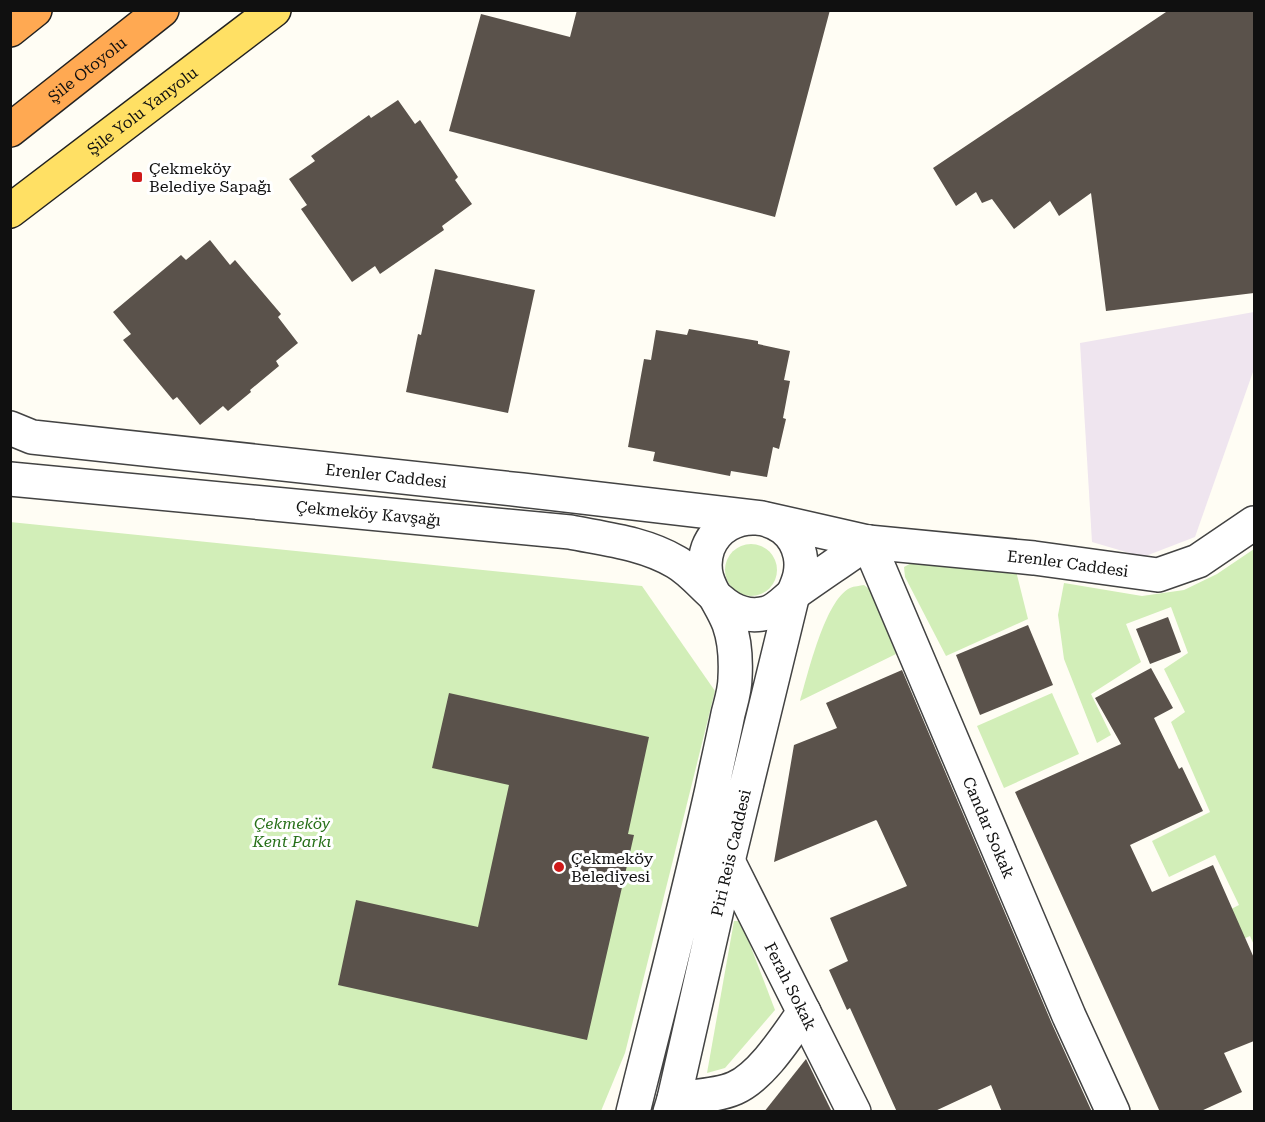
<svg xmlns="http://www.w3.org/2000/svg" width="1265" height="1122" viewBox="0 0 1265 1122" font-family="'Roboto Serif',serif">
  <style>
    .industrial { fill: #efe5ef }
    .green { fill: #d2eeb8 }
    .building { fill: #5a524b }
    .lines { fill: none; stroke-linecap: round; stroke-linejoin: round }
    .minor-casing { stroke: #434343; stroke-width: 36 }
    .major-casing { stroke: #212121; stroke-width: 36 }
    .highway-casing { stroke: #212121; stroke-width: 36 }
    .minor { stroke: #fff; stroke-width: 33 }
    .major { stroke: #ffe064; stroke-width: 33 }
    .highway { stroke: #ffa952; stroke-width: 33 }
    .poi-dot { fill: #cf1a1a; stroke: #fff; stroke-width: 2 }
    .labels { text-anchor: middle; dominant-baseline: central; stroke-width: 6; stroke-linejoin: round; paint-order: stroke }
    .street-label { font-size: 16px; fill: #101010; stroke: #fff }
    .poi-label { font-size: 16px; fill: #101010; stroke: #fff; text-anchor: start }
    .park-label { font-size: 16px; font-style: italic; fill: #277019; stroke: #fff }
  </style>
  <rect width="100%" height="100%" fill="#fffdf4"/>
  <polygon class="industrial" points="1254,312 1254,369 1195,537 1143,557 1092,542 1080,343"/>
  <g class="green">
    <polygon points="10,522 642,586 715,691 625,1053 601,1111 11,1111"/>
    <circle cx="751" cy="570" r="26"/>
    <polygon points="1254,549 1254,945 1250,936 1205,956 1192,929 1239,905 1215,855 1169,877 1152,841 1210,812 1171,722 1185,712 1164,669 1188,653 1171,607 1126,624 1141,662 1091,694 1111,735 1097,743 1064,659 1058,615 1064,583 1142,596 1184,590 1217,574"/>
    <polygon points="917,560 1016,571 1028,619 946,656 905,577 904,567"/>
    <path d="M864 585 874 593 896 654 800 701C808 674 825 600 850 588 854 586 860 586 864 585Z"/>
    <polygon points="1052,693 1079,754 1004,788 977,726"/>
    <polygon points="734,921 741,921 775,1010 725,1068 707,1073"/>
  </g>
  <g class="building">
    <polygon points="577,10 830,10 775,217 449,131 481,14 570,37"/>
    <polygon points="1169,10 1254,10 1254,293 1106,311 1091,193 1059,216 1050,201 1014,229 992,199 982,203 976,192 956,206 933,168"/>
    <polygon points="398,100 415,124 420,120 458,177 455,180 472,204 442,226 444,230 380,274 375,266 352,282 301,209 307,205 289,179 315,161 311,156 369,115 371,118"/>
    <polygon points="210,240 230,265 235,260 281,314 278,317 298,343 276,361 279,366 250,390 251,392 228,411 223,406 200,425 177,397 173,400 123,340 131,334 113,312 181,255 186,260"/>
    <polygon points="435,269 535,290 508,413 406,392 418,334 421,335"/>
    <polygon points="689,329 758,341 758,344 790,351 784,380 790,381 783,418 786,419 779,449 773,447 767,477 731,471 730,476 653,461 655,452 628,447 644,359 651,360 656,330 687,335"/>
    <polygon points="1168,617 1181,652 1150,664 1136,629"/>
    <polygon points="1028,625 1053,685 980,715 956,655"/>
    <polygon points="1151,668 1173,708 1154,718 1179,769 1182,767 1203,811 1130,845 1152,892 1213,865 1254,958 1254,1041 1224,1053 1242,1092 1199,1112 1160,1112 1015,792 1121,744 1095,698"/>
    <polygon points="902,670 1052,1024 1092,1112 1002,1112 991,1085 933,1112 897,1112 850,1008 847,1010 829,970 848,961 830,918 907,886 877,821 876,820 774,862 794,745 837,728 826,703"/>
    <polygon points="449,693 649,737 628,834 634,835 587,1040 338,985 356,900 478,927 509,785 432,768"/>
    <polygon points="806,1059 832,1112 764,1112"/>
  </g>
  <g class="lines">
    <defs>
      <g id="minor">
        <path id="s1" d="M10 428 32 437 522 490 762 518 868 542 1034 558 1158 575 1198 561 1254 523"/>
        <path id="s2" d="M10 479 570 532C605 539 644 543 676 562 706 579 725 624 767 613 779 609 786 599 796 592 820 575 844 559 868 542"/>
        <path id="s3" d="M868 542 1069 1016 1113 1112"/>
        <path id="s4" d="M728 861 854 1112"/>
        <path d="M674 1099C693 1096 717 1096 735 1088 762 1076 787 1036 804 1012"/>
        <path d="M633 1112C660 1004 688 897 712 789 717 764 723 739 728 714 731 702 735 690 735 678 736 660 735 641 729 624 719 597 697 580 708 548 725 505 790 509 800 555 803 570 799 581 793 594L728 861 674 1099 670 1112"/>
      </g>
      <g id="major">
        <path id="s5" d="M10 211 274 10"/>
      </g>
      <g id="highway">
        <polyline points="10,30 35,10"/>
        <path id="s6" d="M10 130 162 10"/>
      </g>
    </defs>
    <use href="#minor" class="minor-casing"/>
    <use href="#major" class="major-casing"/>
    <use href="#highway" class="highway-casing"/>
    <use href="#minor" class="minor"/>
    <use href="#major" class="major"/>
    <use href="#highway" class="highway"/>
  </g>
  <g class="poi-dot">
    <rect x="131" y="171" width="12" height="12" rx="3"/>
    <circle cx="559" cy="867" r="6"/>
  </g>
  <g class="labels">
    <g class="street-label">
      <text stroke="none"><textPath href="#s6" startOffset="98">Şile Otoyolu</textPath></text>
      <text stroke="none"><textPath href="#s5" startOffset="166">Şile Yolu Yanyolu</textPath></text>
      <text stroke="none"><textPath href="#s1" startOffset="380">Erenler Caddesi</textPath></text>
      <text stroke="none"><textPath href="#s2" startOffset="360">Çekmeköy Kavşağı</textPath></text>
      <text stroke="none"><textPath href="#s1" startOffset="1068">Erenler Caddesi</textPath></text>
      <text stroke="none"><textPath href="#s3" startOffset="310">Candar Sokak</textPath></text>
      <text transform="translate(731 853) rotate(-77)">Piri Reis Caddesi</text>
      <text stroke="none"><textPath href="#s4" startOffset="140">Ferah Sokak</textPath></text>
    </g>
    <g class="poi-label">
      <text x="149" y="168">Çekmeköy<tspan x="149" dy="18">Belediye Sapağı</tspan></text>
      <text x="571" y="858">Çekmeköy<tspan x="571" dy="18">Belediyesi</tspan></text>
    </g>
    <g class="park-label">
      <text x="292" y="823">Çekmeköy<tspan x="292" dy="18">Kent Parkı</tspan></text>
    </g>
  </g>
  <rect width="1265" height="1122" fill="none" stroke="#101010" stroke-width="24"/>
</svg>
